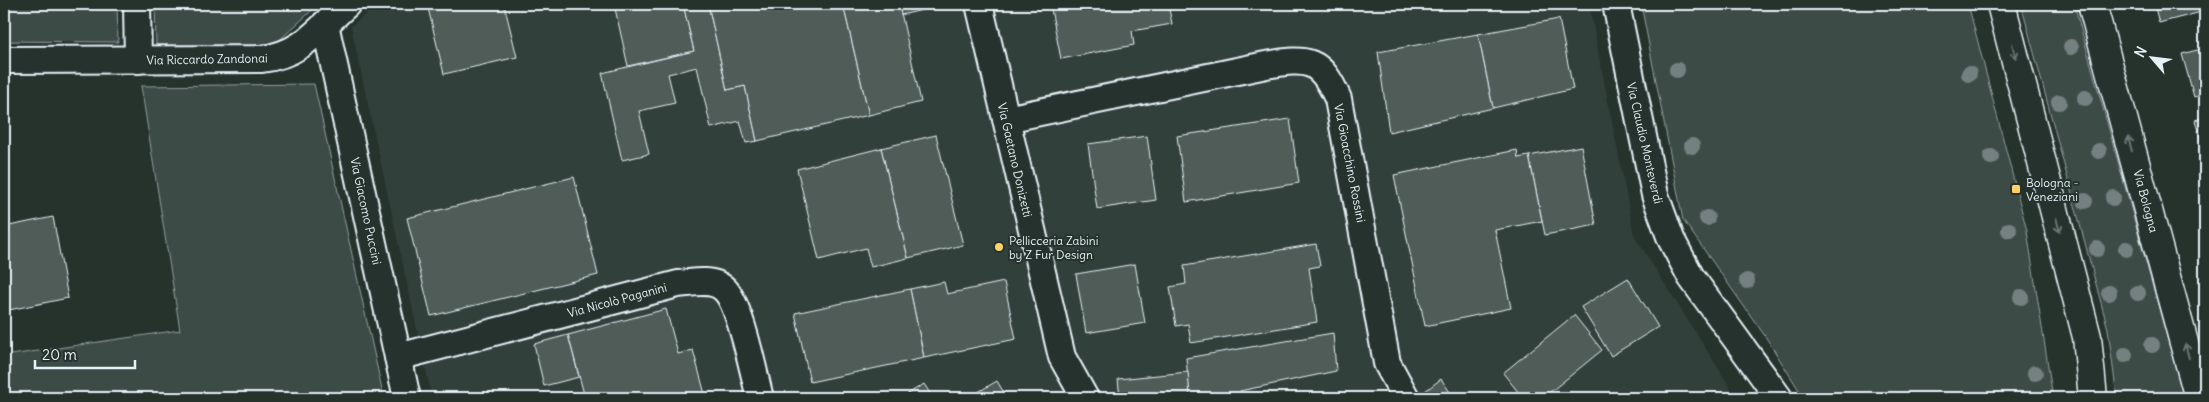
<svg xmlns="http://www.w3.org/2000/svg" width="2209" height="402" viewBox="0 0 2209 402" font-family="Delius,sans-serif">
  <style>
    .built { fill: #333f3a }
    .green { fill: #3e4b47; stroke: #939ea0 }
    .building { fill: #505c59; stroke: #e8f1f8 }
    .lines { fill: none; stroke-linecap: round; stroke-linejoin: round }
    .minor-casing { stroke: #e8f1f8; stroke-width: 30 }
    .tertiary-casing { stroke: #e8f1f8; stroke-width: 31 }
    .minor { stroke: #26332d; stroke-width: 26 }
    .tertiary { stroke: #26332d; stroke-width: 28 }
    .tree { fill: #758080 }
    .oneway { stroke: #6a7674 }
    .poi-dot { fill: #ffd166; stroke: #26332d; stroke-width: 2 }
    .labels { text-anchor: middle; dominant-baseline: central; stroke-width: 4; stroke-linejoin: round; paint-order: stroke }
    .street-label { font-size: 12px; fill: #e8f1f8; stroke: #26332d }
    .poi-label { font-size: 12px; fill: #e8f1f8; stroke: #26332d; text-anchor: start }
  </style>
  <rect width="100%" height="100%" fill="#26332d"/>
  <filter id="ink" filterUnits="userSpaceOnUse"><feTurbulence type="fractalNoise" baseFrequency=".02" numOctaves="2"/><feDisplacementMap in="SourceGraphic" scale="10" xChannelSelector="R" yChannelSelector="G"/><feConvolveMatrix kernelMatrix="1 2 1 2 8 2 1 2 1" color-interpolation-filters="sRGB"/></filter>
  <g filter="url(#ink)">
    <polygon class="built" points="379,4 1589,4 1634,235 1737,398 432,398 351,26"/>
    <g class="green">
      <polygon points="4,4 117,4 118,42 4,41"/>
      <polygon points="155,4 319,4 273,46 156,45"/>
      <polygon points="1641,4 1968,4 2027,231 2053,398 1804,398 1765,336 1683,220"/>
      <polygon points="2021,4 2074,4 2184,398 2117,398 2108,329"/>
      <polygon points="314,84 384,398 4,398 4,356 180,330 141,86"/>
    </g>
    <g class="building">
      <polygon points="427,4 504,4 517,57 444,74"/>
      <polygon points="614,4 683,4 694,51 628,66"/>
      <polygon points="683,4 708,4 727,90 745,86 757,141 746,143 740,121 711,128 697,67 668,74 675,103 639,111 649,154 622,160 602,73 694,51"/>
      <polygon points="708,4 843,4 869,115 757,141 745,86 727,90"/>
      <polygon points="843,4 899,4 921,102 869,115"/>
      <polygon points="899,4 948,4 901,15"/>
      <polygon points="1050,4 1168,4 1172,24 1132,31 1134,45 1061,59"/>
      <polygon points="1392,4 1416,4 1392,8"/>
      <polygon points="2154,4 2205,4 2205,11 2159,23"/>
      <polygon points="1559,19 1573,89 1493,108 1478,34"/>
      <polygon points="1478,34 1493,108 1389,132 1378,52"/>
      <polygon points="2205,48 2205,94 2194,97 2182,54"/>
      <polygon points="2205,117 2205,156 2195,120"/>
      <polygon points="1290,119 1299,183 1186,202 1177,136"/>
      <polygon points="936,135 963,245 908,258 881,148"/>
      <polygon points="1147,136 1156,200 1097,209 1088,144"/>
      <polygon points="1581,146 1596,225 1545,235 1529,156"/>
      <polygon points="881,148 908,258 871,267 866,248 819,260 797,169"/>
      <polygon points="1517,150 1518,158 1529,156 1542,221 1495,230 1511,308 1425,326 1394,175"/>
      <polygon points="574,177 598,275 431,316 407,218"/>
      <polygon points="53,217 68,298 4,311 4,227"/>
      <polygon points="1316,244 1320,266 1309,268 1317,322 1191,343 1188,324 1176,326 1170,287 1186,284 1184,266"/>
      <polygon points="1135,264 1145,323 1086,333 1076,274"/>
      <polygon points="1628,278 1658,327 1611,356 1581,307"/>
      <polygon points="944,282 947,294 1004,282 1016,339 924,358 910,289"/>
      <polygon points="910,289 924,358 810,382 795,313"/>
      <polygon points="666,309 678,354 693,350 706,398 585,398 568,335"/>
      <polygon points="1574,315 1602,350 1543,398 1523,398 1503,373"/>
      <polygon points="1333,333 1336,371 1240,391 1240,398 1190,398 1186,358"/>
      <polygon points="568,335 579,377 544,386 534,344"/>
      <polygon points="1188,372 1190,398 1120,398 1118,379"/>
      <polygon points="1441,379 1454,398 1416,398"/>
      <polygon points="997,381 1007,398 968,398"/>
      <polygon points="924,384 933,398 901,398"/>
    </g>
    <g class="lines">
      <defs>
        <g id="minor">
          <polyline points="137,4 138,60"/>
          <polyline points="979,4 1062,357 1085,398"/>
          <polyline points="1616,4 1655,195 1671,239 1691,277 1779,398"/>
          <polyline points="325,24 407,398"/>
          <path d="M4 60 261 59C301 55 319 29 347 4"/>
          <path d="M1006 119 1266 65C1308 58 1320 58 1338 99L1387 363 1406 398"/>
          <path d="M398 357 678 284C692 283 711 278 723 288 740 301 754 375 760 398"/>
        </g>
        <g id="tertiary">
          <polyline points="2001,4 2087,337 2093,398"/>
          <polyline points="2092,4 2199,398"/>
        </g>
      </defs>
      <use href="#minor" class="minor-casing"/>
      <use href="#tertiary" class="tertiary-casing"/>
      <use href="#minor" class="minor"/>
      <use href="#tertiary" class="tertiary"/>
    </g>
    <g class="tree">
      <circle cx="2071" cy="47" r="8"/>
      <circle cx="1677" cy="70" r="8"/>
      <circle cx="1969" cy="74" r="8"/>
      <circle cx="2085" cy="98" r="8"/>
      <circle cx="2059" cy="102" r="8"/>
      <circle cx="1692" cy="146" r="8"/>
      <circle cx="2099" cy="151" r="8"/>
      <circle cx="1991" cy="157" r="8"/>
      <circle cx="2113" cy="198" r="8"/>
      <circle cx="2085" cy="201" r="8"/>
      <circle cx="1707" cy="218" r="8"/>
      <circle cx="2009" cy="230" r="8"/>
      <circle cx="2097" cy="249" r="8"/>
      <circle cx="2126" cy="249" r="8"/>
      <circle cx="1747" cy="281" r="8"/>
      <circle cx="2109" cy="293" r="8"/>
      <circle cx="2138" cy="293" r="8"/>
      <circle cx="2021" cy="297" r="8"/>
      <circle cx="2152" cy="345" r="8"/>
      <circle cx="2125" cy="355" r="8"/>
      <circle cx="2035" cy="373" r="8"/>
    </g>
    <defs><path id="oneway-shaft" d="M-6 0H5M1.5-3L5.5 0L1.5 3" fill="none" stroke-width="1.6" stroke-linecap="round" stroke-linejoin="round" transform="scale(1.25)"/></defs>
    <g class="oneway">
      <use href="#oneway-shaft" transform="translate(2014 51) rotate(76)"/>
      <use href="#oneway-shaft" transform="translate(2130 144) rotate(-105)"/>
      <use href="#oneway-shaft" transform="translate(2058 225) rotate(76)"/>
      <use href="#oneway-shaft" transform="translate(2187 351) rotate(-105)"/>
    </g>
  </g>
  <g class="poi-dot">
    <rect x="2011" y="184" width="10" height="10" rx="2.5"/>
    <circle cx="999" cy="247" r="5"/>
  </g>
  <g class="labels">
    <g class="street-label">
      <text transform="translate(207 59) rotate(-1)">Via Riccardo Zandonai</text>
      <text transform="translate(1645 143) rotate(77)">Via Claudio Monteverdi</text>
      <text transform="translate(1015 160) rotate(77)">Via Gaetano Donizetti</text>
      <text transform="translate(1350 163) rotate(79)">Via Gioacchino Rossini</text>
      <text transform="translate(2146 201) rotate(75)">Via Bologna</text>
      <text transform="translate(366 211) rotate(78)">Via Giacomo Puccini</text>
      <text transform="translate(617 300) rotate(-15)">Via Nicolò Paganini</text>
    </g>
    <g class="poi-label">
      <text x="2026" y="182">Bologna -<tspan x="2026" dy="14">Veneziani</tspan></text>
      <text x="1009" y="240">Pellicceria Zabini<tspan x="1009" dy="14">by Z Fur Design</tspan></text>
    </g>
  </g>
  <rect width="2209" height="402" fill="none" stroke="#26332d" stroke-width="20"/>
  <rect x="10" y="10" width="2189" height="382" fill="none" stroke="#e8f1f8" stroke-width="2" filter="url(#ink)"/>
  <g transform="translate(2152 58) rotate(298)" stroke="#26332d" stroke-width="4" paint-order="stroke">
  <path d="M0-4L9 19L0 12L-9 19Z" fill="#e8f1f8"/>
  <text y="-8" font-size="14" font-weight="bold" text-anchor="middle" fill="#e8f1f8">N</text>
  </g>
  <path d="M35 360v8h100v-8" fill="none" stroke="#e8f1f8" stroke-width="2.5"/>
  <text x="42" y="360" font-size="15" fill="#e8f1f8" stroke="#26332d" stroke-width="4" paint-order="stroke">20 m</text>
</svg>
